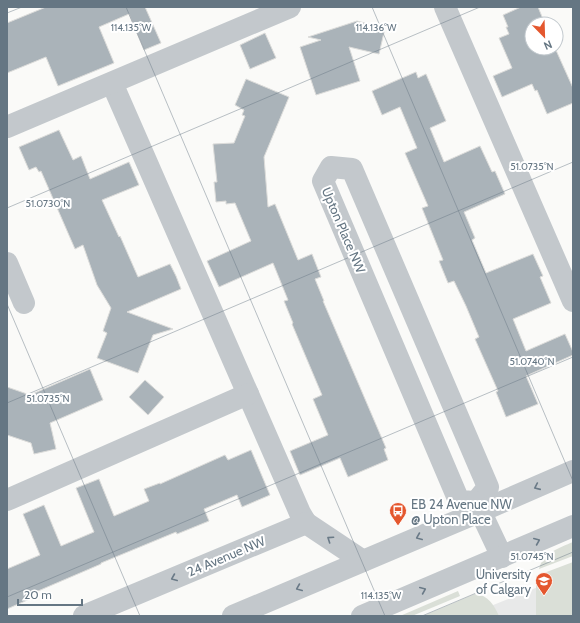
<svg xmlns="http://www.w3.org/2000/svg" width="580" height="623" viewBox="0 0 580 623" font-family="Cabin,sans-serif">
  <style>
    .built { fill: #e8e9e9 }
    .green { fill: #dadfd7 }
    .building { fill: #aab3b9; stroke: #dcdcda }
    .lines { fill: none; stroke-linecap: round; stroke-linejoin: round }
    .minor { stroke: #c3c8cc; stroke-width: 22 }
    .oneway { stroke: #6a7a87 }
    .ticks { fill: none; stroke: #657683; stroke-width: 1; stroke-opacity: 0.45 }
    .labels { text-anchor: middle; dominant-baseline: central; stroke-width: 4; stroke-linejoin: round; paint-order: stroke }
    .street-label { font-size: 13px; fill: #657683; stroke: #fff }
    .poi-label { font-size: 13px; fill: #657683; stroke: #fff; text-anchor: start }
    .ticks-label { font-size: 10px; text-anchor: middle; fill: #657683; stroke: #fff; stroke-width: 4; stroke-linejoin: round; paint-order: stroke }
  </style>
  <rect width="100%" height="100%" fill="#fafaf8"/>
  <polygon class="built" points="573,573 573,616 466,616 533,589"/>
  <g class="green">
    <path d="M573 542V556L539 569C543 553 559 548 573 542Z"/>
    <polygon points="573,562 573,616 536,616 536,576"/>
    <polygon points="458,591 460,596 412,616 400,616"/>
    <path d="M475 594C488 595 494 605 499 616H423Z"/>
  </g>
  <g class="building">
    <polygon points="46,7 145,7 161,43 144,50 129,14 99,27 114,63 58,86 46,57 7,73 7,23"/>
    <polygon points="521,7 538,7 545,24 532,24 532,48 555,48 573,88 573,103 547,114 537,90 535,91 532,84 502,97 493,76 512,68 499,38 509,34 506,27 508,27 503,15"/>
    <polygon points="357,21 385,28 379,54 349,47 360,81 316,95 300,47 321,40 308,37"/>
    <polygon points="265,33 276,58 250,69 240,45"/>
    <polygon points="416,72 418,78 426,74 446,121 430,128 444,162 480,146 492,172 495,171 505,194 464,212 475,238 472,240 486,273 533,254 543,276 540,277 551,303 513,319 526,351 565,334 573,352 573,355 526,376 538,404 506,417 496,392 498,391 475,339 479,337 466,306 454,281 448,283 439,261 443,260 422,208 428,206 405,153 417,148 400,107 382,115 372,91"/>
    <polygon points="246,79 289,97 264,157 268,207 275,204 298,260 312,254 321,277 315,279 324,301 323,301 386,448 384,449 388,460 348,477 340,458 300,475 290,451 328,435 313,399 322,395 292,324 293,323 284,301 288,300 273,263 219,287 207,261 251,241 235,203 226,204 226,201 216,202 214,182 217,182 213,144 234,143 245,116 242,115 244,110 235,105"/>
    <polygon points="59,130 73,160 81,156 90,179 129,162 139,185 102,200 119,237 120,236 138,277 170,264 176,276 181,289 127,312 173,329 153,335 138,373 97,358 107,333 103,331 111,308 97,285 83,245 75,249 41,171 39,172 36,167 29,170 19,147"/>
    <polygon points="90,369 103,400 50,423 56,449 34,454 31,443 7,435 7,387 30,395"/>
    <polygon points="145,380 164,397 148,415 129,397"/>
    <polygon points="251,450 270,495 242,507 237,495 204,509 209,521 177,534 176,532 101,563 101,564 31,594 32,598 7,609 7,569 40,555 23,514 44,505 61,546 94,532 76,488 99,479 114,516 149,501 144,489 160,483 160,484 225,455 228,460"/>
  </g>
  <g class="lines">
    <g class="minor">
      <polyline points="445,7 573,301"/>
      <polyline points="112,83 300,513 306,523"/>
      <polyline points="7,127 290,7"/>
      <polygon points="331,167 352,169 488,487 476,502 459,501 323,181"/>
      <polyline points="7,263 24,303"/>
      <polyline points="7,500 248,394"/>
      <polyline points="476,502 502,557"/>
      <polyline points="84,616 306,523 363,561"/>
      <polyline points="233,616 481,511 573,471"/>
      <polyline points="362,616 573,526"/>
    </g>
  </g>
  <defs><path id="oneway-chevron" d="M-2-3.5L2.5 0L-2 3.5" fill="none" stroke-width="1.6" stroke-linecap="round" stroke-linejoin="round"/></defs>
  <g class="oneway">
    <use href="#oneway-chevron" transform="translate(537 487) rotate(156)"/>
    <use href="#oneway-chevron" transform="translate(419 537) rotate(157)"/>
    <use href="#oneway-chevron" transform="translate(330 539) rotate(-146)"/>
    <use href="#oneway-chevron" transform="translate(537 541) rotate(-23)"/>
    <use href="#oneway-chevron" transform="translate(174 578) rotate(157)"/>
    <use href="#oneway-chevron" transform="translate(299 588) rotate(157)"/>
    <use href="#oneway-chevron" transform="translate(423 590) rotate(-23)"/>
  </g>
  <path class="ticks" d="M126 7 385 616M372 7 573 481M7 13 22 7M7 208 480 7M7 304 140 616M7 403 573 162M7 597 573 357M422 616 573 552"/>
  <defs>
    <symbol id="bus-pin" viewBox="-11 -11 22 30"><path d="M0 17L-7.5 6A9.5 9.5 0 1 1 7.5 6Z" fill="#e4572e" stroke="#fff"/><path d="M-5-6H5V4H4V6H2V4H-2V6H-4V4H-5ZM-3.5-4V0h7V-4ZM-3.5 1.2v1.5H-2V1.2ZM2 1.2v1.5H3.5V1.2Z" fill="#fff"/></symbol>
    <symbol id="university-pin" viewBox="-11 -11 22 30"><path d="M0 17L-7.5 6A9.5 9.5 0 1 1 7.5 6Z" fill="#e4572e" stroke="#fff"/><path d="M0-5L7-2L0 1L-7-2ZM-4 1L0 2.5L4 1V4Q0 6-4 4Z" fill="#fff"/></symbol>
  </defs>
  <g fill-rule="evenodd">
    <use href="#bus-pin" x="388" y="501" width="20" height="27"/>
    <use href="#university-pin" x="534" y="571" width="20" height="27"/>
  </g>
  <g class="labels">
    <g class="street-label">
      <text transform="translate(344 230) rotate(67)">Upton Place NW</text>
      <text transform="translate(226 556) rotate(-23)">24 Avenue NW</text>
    </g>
    <g class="poi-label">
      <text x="411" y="504">EB 24 Avenue NW<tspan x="411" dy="15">@ Upton Place</tspan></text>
      <text x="531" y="574" text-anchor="end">University<tspan x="531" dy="15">of Calgary</tspan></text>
    </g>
  </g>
  <g class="ticks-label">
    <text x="131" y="31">114.135°W</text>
    <text x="376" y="31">114.136°W</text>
    <text x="532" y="170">51.0735°N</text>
    <text x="48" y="207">51.0730°N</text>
    <text x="532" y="365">51.0740°N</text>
    <text x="48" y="402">51.0735°N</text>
    <text x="532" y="560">51.0745°N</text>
    <text x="381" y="599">114.135°W</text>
  </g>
  <rect width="580" height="623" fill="none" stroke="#657683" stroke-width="16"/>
  <g transform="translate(544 36) rotate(157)"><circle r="19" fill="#ffffff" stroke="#c1c8cd"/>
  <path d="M0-3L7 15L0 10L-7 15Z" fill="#e4572e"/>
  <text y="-6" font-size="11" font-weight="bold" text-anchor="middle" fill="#657683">N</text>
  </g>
  <path d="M18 599v6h64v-6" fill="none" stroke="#657683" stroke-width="2"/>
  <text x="24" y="599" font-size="12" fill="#657683" stroke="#ffffff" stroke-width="3" paint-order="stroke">20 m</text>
</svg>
